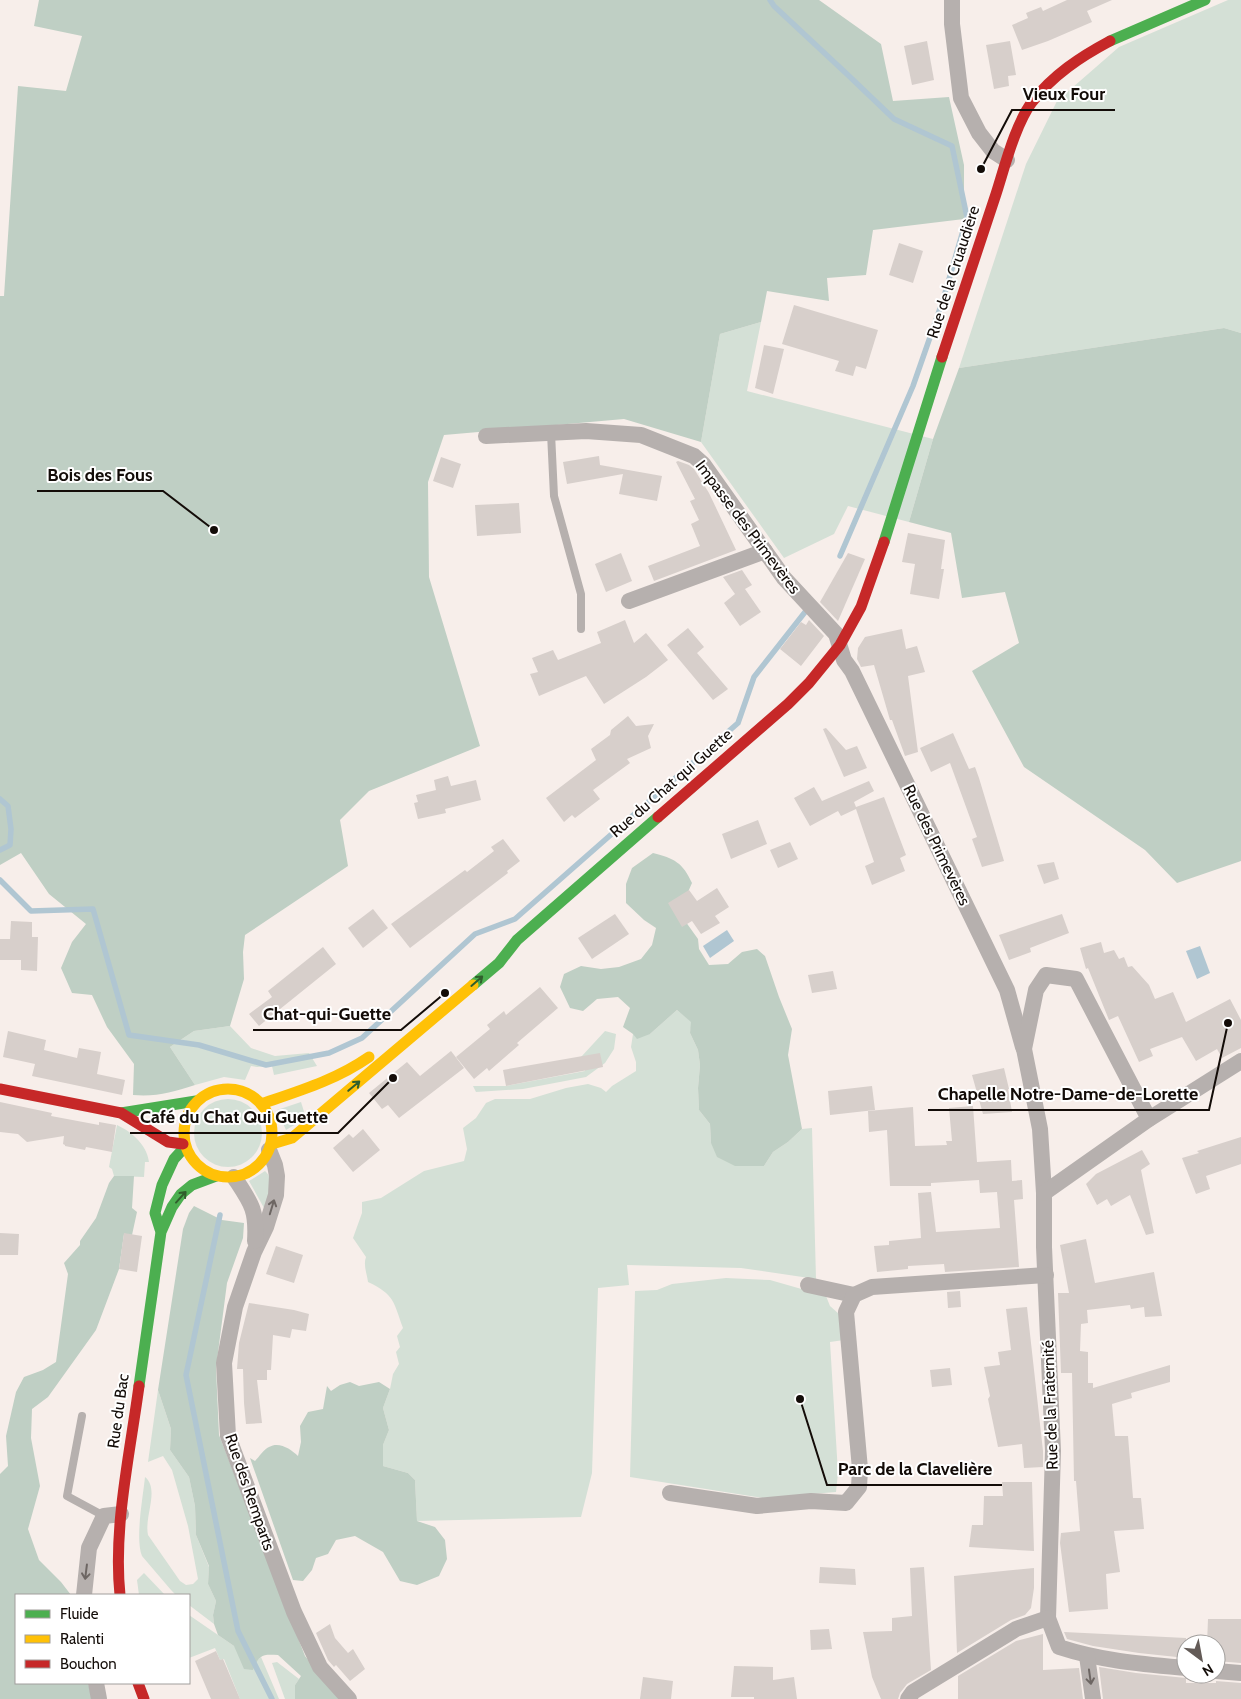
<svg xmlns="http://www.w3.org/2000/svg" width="1241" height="1699" viewBox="0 0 1241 1699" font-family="Cabin,sans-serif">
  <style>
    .green { fill: #d4e0d6 }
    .forest { fill: #bfcfc4 }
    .water { fill: #b0c6d2 }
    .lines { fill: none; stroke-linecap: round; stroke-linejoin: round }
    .stream { stroke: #b0c6d2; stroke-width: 5.5 }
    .building { fill: #d7cfcb }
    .lane { stroke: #b6b0ae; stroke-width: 8 }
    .street { stroke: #b6b0ae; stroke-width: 16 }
    .fast { stroke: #4caf50; stroke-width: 11 }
    .slow { stroke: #ffc107; stroke-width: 11 }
    .jam { stroke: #c62828; stroke-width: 11 }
    .oneway { stroke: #305e2c }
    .oneway2 { stroke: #6d6663 }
    .labels { text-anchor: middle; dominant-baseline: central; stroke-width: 4; stroke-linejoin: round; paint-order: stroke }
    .street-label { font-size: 16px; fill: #130c08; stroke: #fff }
    .leader { fill: none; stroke: #130c08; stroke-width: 2 }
    .callout-dot { fill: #130c08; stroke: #fff; stroke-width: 2 }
    .callout-label { font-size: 18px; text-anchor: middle; font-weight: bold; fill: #130c08; stroke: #fff; stroke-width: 4; stroke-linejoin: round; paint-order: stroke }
  </style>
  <rect width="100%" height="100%" fill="#f7eeea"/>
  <g class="green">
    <polygon points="1228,0 1241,0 1241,333 1224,328 959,368 1026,164 1057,101 1119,47"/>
    <polygon points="761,322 747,391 933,439 909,522 848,506 834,534 784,558 701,442 720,334"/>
    <path d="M677 1010 692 1022 690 1033 698 1050 700 1065 698 1088 699 1110 710 1124 711 1143 764 1166 773 1152 788 1142 802 1129 812 1128 816 1279 741 1268 627 1265 629 1285 598 1288 592 1473 581 1517 417 1521 415 1480 408 1473 383 1466V1445L389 1430 383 1408 390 1389 393 1374 399 1364 396 1352 400 1347 397 1336 403 1328C393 1301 395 1295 368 1282 367 1274 363 1265 366 1257L353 1238 362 1213V1202L381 1198 424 1171 464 1161 467 1149 463 1128 476 1118 486 1103 495 1099H530L566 1088 588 1084 601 1088 606 1092 612 1086 636 1071V1062L631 1047 633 1034H650Z"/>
    <polygon points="230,1026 251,1048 275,1056 309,1053 317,1066 274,1075 272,1066 257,1067 251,1066 245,1080 224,1077 195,1085 170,1047 194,1031"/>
    <polygon points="605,1031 616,1034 614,1049 605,1063 586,1077 523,1089 476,1092 473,1086 506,1086 585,1071 581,1057"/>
    <circle cx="228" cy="1133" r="34"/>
    <polygon points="301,1102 306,1118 286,1130 277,1110"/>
    <path d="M117 1125C132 1132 147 1145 149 1162H145L144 1177 114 1176 112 1169 109 1167Z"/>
    <path d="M265 1171C276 1181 269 1197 264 1208L249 1181Z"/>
    <polygon points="726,1278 770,1280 826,1296 830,1306 839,1314 844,1340 830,1342 838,1473 836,1492 763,1498 630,1477 635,1291 657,1290 672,1284"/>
    <path d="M158 1390 171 1429 170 1450 189 1477 195 1506 196 1535 209 1567 208 1584 216 1601 213 1615 214 1624 189 1605V1595H176L171 1590 142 1556C135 1539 143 1497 145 1477 160 1489 144 1517 148 1535L180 1581 186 1585 193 1584 198 1579 188 1526 172 1470 163 1456 148 1462Z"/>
    <polygon points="144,1573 165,1595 139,1595 137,1580"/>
    <polygon points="189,1615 234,1646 257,1660 261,1657 279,1699 240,1699 224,1659 220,1660 215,1648 189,1658"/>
    <polygon points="277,1662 299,1679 295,1685 295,1699 285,1699 272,1663"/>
  </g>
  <g class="forest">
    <path d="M39 0H819L881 44 893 101 949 97 964 165V219L873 230 866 275 827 278 829 301 767 291 761 322 720 334 701 442 624 419 444 435 428 482 429 577 480 746 369 791 340 820 348 866 245 935 243 952 244 979 230 1026 194 1031 170 1047 195 1085C172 1092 157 1097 133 1095L134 1064 107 1027 92 995 72 993 61 968 72 942 86 924 49 894 21 853 0 865V296H4L18 86 66 91 82 36 34 26Z"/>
    <polygon points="1224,328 1241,333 1241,861 1177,883 1145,850 1024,767 972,671 1019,643 1005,592 962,598 951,533 909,522 933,439 959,368"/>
    <path d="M653 853C674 858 683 863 692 883L681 908 683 918 698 939 699 949 709 965 728 964 742 952 757 949 765 956 779 997 792 1029 788 1055 802 1129 788 1142 773 1152 764 1166H735L717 1157 711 1143 710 1124 699 1110 698 1088 700 1065 698 1050 690 1033 691 1022 677 1010 650 1034 637 1039 633 1034 623 1027 630 1008 618 997 597 999 583 1011 570 1008 560 987 564 974 581 966 601 969 619 967 641 959 652 945 656 928 644 920 626 903V884L632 868Z"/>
    <polygon points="114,1176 134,1176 132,1208 137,1212 132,1235 124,1234 119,1269 96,1330 48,1397 32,1409 31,1438 40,1486 28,1529 39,1560 61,1582 71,1595 16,1595 16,1683 88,1683 92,1699 0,1699 0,1474 8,1466 6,1436 16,1392 24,1377 43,1370 56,1362 68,1274 64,1263 80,1245 80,1241 96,1218 109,1183"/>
    <path d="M194 1206 222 1220 244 1223 243 1238 227 1283 216 1368 219 1435 305 1656 340 1699H295V1685L301 1676 278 1655C263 1654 259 1654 253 1670L244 1669 234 1646 218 1635 214 1624 213 1615 216 1601 208 1584 209 1566 196 1535 195 1506 189 1477 170 1450 171 1429 158 1390 183 1229 189 1213Z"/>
    <path d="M350 1382 359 1386 379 1382 390 1389 383 1408 389 1430 383 1445V1466L408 1473 415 1480 417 1521 435 1527 445 1540 447 1559 439 1576 417 1585 400 1581 383 1552 355 1536 336 1540 328 1554 316 1558 312 1570 303 1581 293 1580 250 1458 255 1461C259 1457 264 1449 269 1447 279 1441 291 1449 298 1456L301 1442 300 1426 308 1412 323 1409 327 1386 331 1391 340 1385Z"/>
  </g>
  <g class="water">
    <polygon points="727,930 734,941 710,958 703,946"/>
    <polygon points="1200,946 1210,973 1197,979 1186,951"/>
  </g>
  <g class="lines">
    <g class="stream">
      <polyline points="770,0 774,6 849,76 894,119 952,146 967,217 943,300 913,386 840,556"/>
      <polyline points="0,799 8,806 11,829 10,845 0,850"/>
      <polyline points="0,880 31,911 93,909 129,1035 199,1045 266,1065 329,1053 362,1038 475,934 515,919 738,723 754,677 809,607"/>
      <polyline points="220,1215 186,1375 238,1631 272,1699"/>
    </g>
  </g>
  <g class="building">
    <polygon points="1067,0 1112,0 1087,11 1092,22 1048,41 1022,50 1012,25 1028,18 1026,13 1041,7 1043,11"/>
    <polygon points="927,41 934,80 912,85 904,46"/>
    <polygon points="1010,41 1016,75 1008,76 1009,86 994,89 986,45"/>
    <polygon points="899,243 923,251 913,283 889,275"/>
    <polygon points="794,305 878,330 866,369 856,366 853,376 835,371 839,361 782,344"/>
    <polygon points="764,345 784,349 773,394 755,388"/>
    <polygon points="599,456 600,465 662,476 657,501 619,494 623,474 567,484 563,462"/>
    <polygon points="441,457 461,464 453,488 433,481"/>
    <polygon points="678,461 689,465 694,469 709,493 736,550 654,581 648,566 700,546 691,524 699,520 690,501 695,499 676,462"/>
    <polygon points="519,503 521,533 477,536 475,505"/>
    <polygon points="908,533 945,540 941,569 944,569 939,599 910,594 915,564 902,562"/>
    <polygon points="621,553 632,581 606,592 595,564"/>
    <polygon points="848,553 865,559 838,621 820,602"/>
    <polygon points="742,570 752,585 745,589 761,612 740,626 724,603 735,594 723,577"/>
    <polygon points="625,620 634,643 646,633 668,660 646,677 604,704 586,676 539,696 530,674 538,672 532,658 553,650 558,660 601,643 597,632"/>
    <polygon points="809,620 824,636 801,666 780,649 801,622 806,625"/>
    <polygon points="688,628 704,647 697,653 728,689 713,700 667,645"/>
    <polygon points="902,629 906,649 917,646 925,672 908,676 918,752 905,756 892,720 890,720 874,665 861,667 857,659 858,648 865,637"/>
    <polygon points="628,716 636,726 654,724 648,736 651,748 627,759 630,763 593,790 600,799 575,818 572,815 564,822 546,798 596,760 591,749 610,735 611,730"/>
    <polygon points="826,728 846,750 857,746 867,768 844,777 823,729"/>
    <polygon points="953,733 969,769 975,767 979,778 1004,861 982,867 972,839 977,837 950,763 931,772 920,748"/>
    <polygon points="448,776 451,786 476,780 481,800 445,809 446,813 418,819 414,803 418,802 416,795 436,790 434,780"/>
    <polygon points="869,781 874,791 854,802 856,807 884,797 906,855 900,858 905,871 872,885 865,866 874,862 856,809 841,816 838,811 810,826 794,798 814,787 822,801"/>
    <polygon points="758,820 767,844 731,859 722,834"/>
    <polygon points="503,839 520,861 507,871 508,873 410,948 391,924 465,870 467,872 494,851 491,847"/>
    <polygon points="790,842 798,859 778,868 770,850"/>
    <polygon points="1054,862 1059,879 1044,884 1037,865"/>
    <polygon points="717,888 729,907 715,916 720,923 701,934 692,921 682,927 668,903 689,890 697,901"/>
    <polygon points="373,909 388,928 363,948 348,928"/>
    <polygon points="615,914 629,934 592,959 578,938"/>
    <polygon points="1062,914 1069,933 1030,948 1031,952 1009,960 999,935"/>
    <polygon points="11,921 32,922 32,937 38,937 37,971 21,970 21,960 0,960 0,939 10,939"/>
    <polygon points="1101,942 1104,953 1114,950 1119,959 1124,957 1128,967 1132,966 1149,985 1155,999 1173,992 1186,1022 1230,999 1241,1020 1241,1048 1222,1058 1217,1049 1196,1061 1182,1037 1150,1049 1153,1056 1139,1062 1118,1016 1109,1020 1088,968 1086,969 1080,948"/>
    <polygon points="323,947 336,964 259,1026 249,1014 272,997 268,991"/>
    <polygon points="833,971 837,989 812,993 808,975"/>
    <polygon points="540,987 558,1008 517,1043 519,1045 489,1071 487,1068 474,1079 456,1057 490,1029 487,1025 504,1011 506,1015"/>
    <polygon points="8,1031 46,1040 44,1050 77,1058 79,1048 101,1052 97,1074 125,1080 122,1095 32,1076 35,1064 3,1057"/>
    <polygon points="451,1051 464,1068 399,1118 388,1105 382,1109 369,1093 407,1062 420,1076"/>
    <polygon points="600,1053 603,1067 506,1086 503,1070"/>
    <polygon points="1004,1068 1009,1089 1008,1089 1012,1112 983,1114 972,1075"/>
    <polygon points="872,1086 875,1110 830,1115 828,1091"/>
    <polygon points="0,1102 52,1113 51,1116 99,1125 99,1122 116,1125 112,1152 86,1147 85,1150 65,1146 65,1145 63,1144 64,1136 27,1142 18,1134 0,1132"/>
    <polygon points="973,1106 977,1162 1011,1160 1012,1181 1022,1180 1023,1199 1014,1200 1019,1267 945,1272 944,1264 908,1266 908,1269 877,1272 874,1246 889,1245 889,1241 921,1238 918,1193 931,1192 936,1232 1000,1228 997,1192 980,1193 979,1180 931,1183 931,1186 890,1186 887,1130 869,1132 868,1111 913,1107 915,1146 947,1145 946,1141 952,1141 949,1108"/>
    <polygon points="363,1129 380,1150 353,1172 333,1148 349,1134 353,1138"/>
    <polygon points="1241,1137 1241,1164 1206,1176 1210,1189 1196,1194 1182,1158 1199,1153 1197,1151"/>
    <polygon points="1142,1150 1150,1164 1141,1170 1154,1233 1146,1235 1130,1195 1111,1206 1107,1199 1097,1205 1086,1184 1096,1174"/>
    <polygon points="0,1233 19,1234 18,1255 0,1255"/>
    <polygon points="124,1233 142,1236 137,1272 119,1269"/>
    <polygon points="1086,1239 1095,1283 1154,1272 1162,1316 1145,1317 1144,1307 1131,1309 1130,1305 1087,1310 1088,1323 1081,1324 1080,1351 1088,1352 1088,1383 1093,1383 1093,1388 1170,1365 1170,1382 1131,1393 1132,1398 1112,1404 1115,1436 1128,1436 1133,1498 1141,1498 1144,1529 1114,1531 1120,1572 1106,1574 1108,1609 1069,1612 1060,1543 1061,1533 1080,1531 1076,1481 1074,1481 1072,1373 1061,1373 1058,1293 1069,1293 1060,1245"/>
    <polygon points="276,1246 303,1255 294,1283 266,1274"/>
    <polygon points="960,1291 961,1307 948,1308 947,1292"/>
    <polygon points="249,1303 294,1310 309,1314 306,1331 292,1329 290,1338 273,1335 271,1370 267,1370 267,1380 257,1380 262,1423 246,1424 244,1403 243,1369 237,1369 239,1343"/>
    <polygon points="1027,1307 1043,1451 1043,1467 1024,1468 1022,1444 998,1447 988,1399 990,1396 984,1367 1000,1365 998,1352 1011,1350 1006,1309"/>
    <polygon points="950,1368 952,1385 932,1387 930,1370"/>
    <polygon points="1002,1482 1032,1482 1034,1551 969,1547 972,1525 983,1525 984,1496 1003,1496"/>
    <polygon points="820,1567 855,1569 856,1585 819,1583"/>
    <polygon points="924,1567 931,1670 907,1684 900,1693 898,1699 881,1699 872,1677 863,1632 892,1631 892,1618 912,1616 910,1568"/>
    <polygon points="1034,1568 1034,1588 1031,1608 1025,1615 1011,1620 957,1653 954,1576"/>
    <polygon points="1208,1619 1241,1619 1241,1663 1216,1661 1216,1644 1207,1644"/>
    <polygon points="330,1624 335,1638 348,1653 353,1649 365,1669 350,1681 336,1665 334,1667 328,1660 316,1633"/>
    <polygon points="829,1629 832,1649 811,1650 810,1630"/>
    <polygon points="1064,1632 1186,1638 1186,1658 1139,1653 1093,1646 1067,1639"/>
    <polygon points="1043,1634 1043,1670 1079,1668 1083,1699 958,1699 958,1676 1016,1641"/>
    <polygon points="216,1651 220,1660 223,1659 240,1699 211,1699 195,1661"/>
    <polygon points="734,1666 773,1667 773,1680 794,1677 797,1699 754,1699 754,1697 731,1697"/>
    <polygon points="1099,1667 1136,1673 1186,1678 1186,1683 1216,1683 1216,1681 1241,1683 1241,1699 1103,1699"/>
    <polygon points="643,1677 673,1681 671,1699 640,1699"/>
  </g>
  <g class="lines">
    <g class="lane">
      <polyline points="551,433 554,496 581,594 581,629"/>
      <polyline points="82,1416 67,1496 104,1516"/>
    </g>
    <g class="street">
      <polyline points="952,0 952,24 961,98 979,133 993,151 1007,160"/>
      <polyline points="486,436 586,431 641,435 694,456 703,464 784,578 836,634 844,660 852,671 1007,990 1023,1047"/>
      <polyline points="629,601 765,551"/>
      <path d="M1149 1119 1076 979 1046 975 1036 990 1024 1049 1040 1129 1044 1193V1247L1053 1451 1048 1618 1059 1647C1102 1661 1141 1664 1186 1668"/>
      <polyline points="269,1150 275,1165 277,1176 276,1195 266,1227 254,1252 235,1307 224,1363 228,1436 294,1612 320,1667 349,1699"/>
      <path d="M234 1177C251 1203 257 1209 255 1241"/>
      <polyline points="1044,1193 1149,1119 1241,1061"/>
      <polyline points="808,1285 854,1295"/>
      <polyline points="670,1493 757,1506 811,1501 846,1503 859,1487 860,1469 846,1312 854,1295 872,1287 1046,1275"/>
      <polyline points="84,1595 89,1548 104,1516 121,1514"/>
      <polyline points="1087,1656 1093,1699"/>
      <polyline points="1216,1671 1241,1673"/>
      <polyline points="96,1683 99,1699"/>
      <polyline points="908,1699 913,1692 1016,1629 1048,1618"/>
    </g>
    <g class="fast">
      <polyline points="1110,41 1205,0"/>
      <polyline points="884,542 942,357"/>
      <polyline points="473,985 499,963 517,940 658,817"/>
      <polyline points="121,1113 196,1101"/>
      <polyline points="160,1229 155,1213 162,1185 174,1159 184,1148"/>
      <polyline points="139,1386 161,1232 172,1207 181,1194 192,1185 216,1176"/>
    </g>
    <g class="slow">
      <circle cx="228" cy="1133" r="44"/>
      <path d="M261 1104C299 1091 336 1080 369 1057"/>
      <polyline points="272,1144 292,1138 473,985"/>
    </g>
    <g class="jam">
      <path d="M942 357C960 303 978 248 996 194 1005 166 1015 125 1032 102 1053 75 1080 57 1110 41"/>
      <polyline points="658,817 788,704 809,683 840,645 861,607 884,542"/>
      <polyline points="0,1089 121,1113 168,1142 183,1144"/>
      <path d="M120 1595C113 1528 130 1453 139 1386"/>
      <polyline points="138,1683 144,1699"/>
    </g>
  </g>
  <defs><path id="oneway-shaft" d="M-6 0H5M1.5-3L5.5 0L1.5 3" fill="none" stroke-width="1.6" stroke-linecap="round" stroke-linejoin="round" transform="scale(1.25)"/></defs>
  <g class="oneway">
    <use href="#oneway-shaft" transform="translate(477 981) rotate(-41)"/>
    <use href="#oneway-shaft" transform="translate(354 1086) rotate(-40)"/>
    <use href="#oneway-shaft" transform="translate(181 1197) rotate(-48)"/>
  </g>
  <g class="oneway2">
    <use href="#oneway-shaft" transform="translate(272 1207) rotate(-73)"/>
    <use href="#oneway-shaft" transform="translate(86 1572) rotate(97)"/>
    <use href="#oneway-shaft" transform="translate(1090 1677) rotate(82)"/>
  </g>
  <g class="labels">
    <g class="street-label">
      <text transform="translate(953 272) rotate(-72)">Rue de la Cruaudière</text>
      <text transform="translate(748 527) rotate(53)">Impasse des Primevères</text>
      <text transform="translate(671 783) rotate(-41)">Rue du Chat qui Guette</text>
      <text transform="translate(937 845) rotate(64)">Rue des Primevères</text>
      <text transform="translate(1050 1405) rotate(-92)">Rue de la Fraternité</text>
      <text transform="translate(118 1411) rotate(-82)">Rue du Bac</text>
      <text transform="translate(250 1492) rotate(71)">Rue des Remparts</text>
    </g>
  </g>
  <path class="leader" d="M981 169L1012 110H1115M214 530L163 491H37M445 993L401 1030H253M1228 1023L1209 1110H928M393 1078L338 1133H130M800 1399L827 1485H1002"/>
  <g class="callout-dot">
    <circle cx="981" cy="169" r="5"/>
    <circle cx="214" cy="530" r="5"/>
    <circle cx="445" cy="993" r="5"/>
    <circle cx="1228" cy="1023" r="5"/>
    <circle cx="393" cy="1078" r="5"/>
    <circle cx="800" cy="1399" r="5"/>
  </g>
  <g class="callout-label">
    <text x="1064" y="100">Vieux Four</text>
    <text x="100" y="481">Bois des Fous</text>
    <text x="327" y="1020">Chat-qui-Guette</text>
    <text x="1068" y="1100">Chapelle Notre-Dame-de-Lorette</text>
    <text x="234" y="1123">Café du Chat Qui Guette</text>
    <text x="915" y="1475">Parc de la Clavelière</text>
  </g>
  <rect x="15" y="1594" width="175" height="90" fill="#ffffff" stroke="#a19e9c"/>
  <rect x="25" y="1610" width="25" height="8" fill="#4caf50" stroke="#a19e9c"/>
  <text x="60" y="1619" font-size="15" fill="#130c08">Fluide</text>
  <rect x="25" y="1635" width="25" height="8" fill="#ffc107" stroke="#a19e9c"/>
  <text x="60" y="1644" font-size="15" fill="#130c08">Ralenti</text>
  <rect x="25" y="1660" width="25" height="8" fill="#c62828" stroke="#a19e9c"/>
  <text x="60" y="1669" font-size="15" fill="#130c08">Bouchon</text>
  <g transform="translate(1201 1659) rotate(148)"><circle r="24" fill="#ffffff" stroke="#a19e9c"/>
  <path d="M0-4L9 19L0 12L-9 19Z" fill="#635b57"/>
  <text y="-8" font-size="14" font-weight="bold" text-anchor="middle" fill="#130c08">N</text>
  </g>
</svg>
